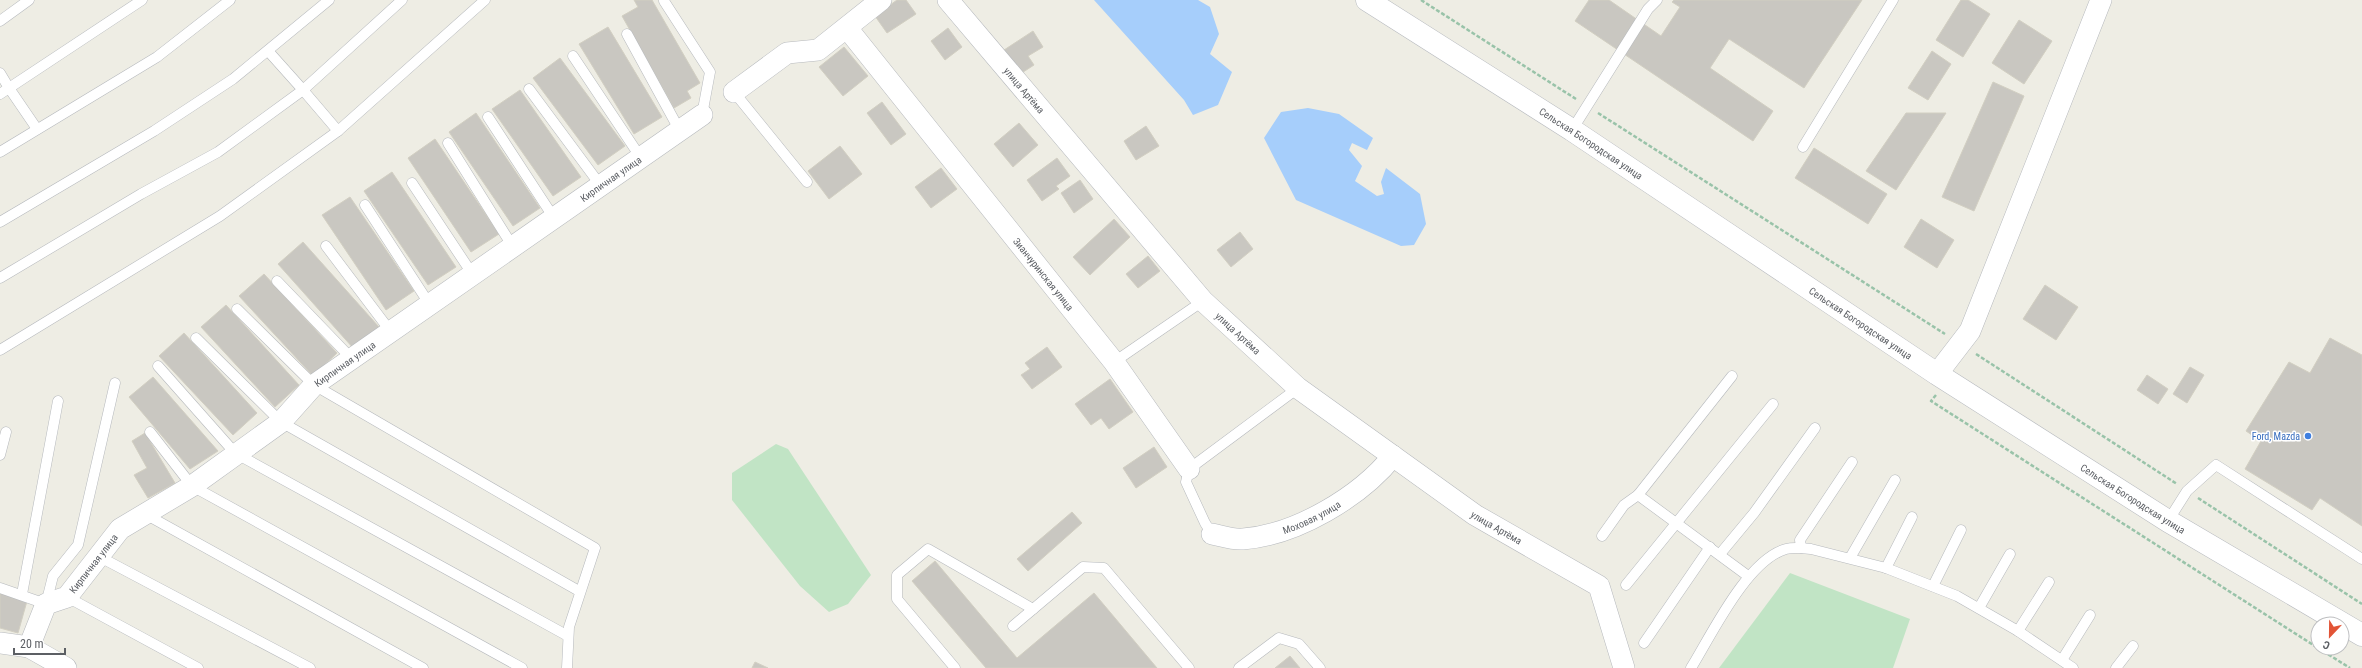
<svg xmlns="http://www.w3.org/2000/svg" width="2362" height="668" viewBox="0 0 2362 668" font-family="'Roboto Condensed',sans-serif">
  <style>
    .green { fill: #c1e4c5 }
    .water { fill: #a6cefb }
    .building { fill: #c9c7c1; stroke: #d2cfc2 }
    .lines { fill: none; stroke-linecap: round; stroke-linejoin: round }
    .service-casing { stroke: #b6b9bd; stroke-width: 11 }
    .minor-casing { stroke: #b6b9bd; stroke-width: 22 }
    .secondary-casing { stroke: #b7babf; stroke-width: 23 }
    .path { stroke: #99c3a9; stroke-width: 2.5; stroke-dasharray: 4 2; stroke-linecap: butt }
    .service { stroke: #fff; stroke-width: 10 }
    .minor { stroke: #fff; stroke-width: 21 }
    .secondary { stroke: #fff; stroke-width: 22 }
    .shop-dot { fill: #3f7fe0; stroke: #fff; stroke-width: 1.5 }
    .labels { text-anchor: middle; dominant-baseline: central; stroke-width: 3; stroke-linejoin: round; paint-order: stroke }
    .street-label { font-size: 10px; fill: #5c5f64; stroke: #fff }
    .shop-label { font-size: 10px; fill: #366cbe; stroke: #fff; text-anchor: end }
  </style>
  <rect width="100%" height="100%" fill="#eeede4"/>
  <g class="green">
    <polygon points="776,444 788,449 871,575 848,604 829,612 800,586 732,500 732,473"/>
    <polygon points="1790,573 1910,619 1893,668 1719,668"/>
  </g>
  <g class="water">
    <polygon points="1094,0 1198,0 1210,7 1219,34 1210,54 1232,72 1218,105 1193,115 1184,100"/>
    <polygon points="1308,108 1339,114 1373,138 1367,150 1352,143 1349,150 1362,166 1355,181 1377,196 1384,194 1381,182 1386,168 1420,194 1426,224 1414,245 1401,246 1296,200 1264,138 1281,112"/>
  </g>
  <g class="building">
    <polygon points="634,0 652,0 700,83 687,91 691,98 674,108 622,16 638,7"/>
    <polygon points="897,0 906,0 916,14 887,33 875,16"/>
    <polygon points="1589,0 1609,0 1661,36 1680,7 1672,2 1674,0 1862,0 1804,88 1729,39 1710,68 1773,111 1753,141 1575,21"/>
    <polygon points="1961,0 1968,0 1990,14 1963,57 1936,40"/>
    <polygon points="2019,20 2052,41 2024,84 1992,63"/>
    <polygon points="608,27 662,117 634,134 579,44"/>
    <polygon points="948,28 962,47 945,60 931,41"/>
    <polygon points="1033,31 1043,47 1028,56 1034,65 1017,76 1001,52"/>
    <polygon points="844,47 868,76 843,96 819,67"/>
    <polygon points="1932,51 1951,64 1928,100 1908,88"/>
    <polygon points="560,58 625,146 598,165 533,78"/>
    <polygon points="1993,82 2024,96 1974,211 1942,197"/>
    <polygon points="520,90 581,177 553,196 492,109"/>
    <polygon points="882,102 906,134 891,145 867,113"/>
    <polygon points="476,113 540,208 513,226 449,132"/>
    <polygon points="1906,113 1946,113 1896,190 1866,171"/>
    <polygon points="1019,123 1038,145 1013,167 994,144"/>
    <polygon points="1146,126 1159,146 1136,160 1124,141"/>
    <polygon points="435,139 499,234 471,252 408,158"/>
    <polygon points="840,146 862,174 829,199 808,171"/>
    <polygon points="1814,148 1887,194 1868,224 1795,178"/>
    <polygon points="1057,158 1070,176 1056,186 1059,189 1042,201 1027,180"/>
    <polygon points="941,168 957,189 931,208 915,187"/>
    <polygon points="392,172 456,267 428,285 364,191"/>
    <polygon points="1080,180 1093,199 1074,213 1061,193"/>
    <polygon points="350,197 414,291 386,310 322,215"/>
    <polygon points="1114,219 1130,237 1090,275 1073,257"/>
    <polygon points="1921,219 1954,240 1937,268 1904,247"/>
    <polygon points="1240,232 1253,249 1231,267 1217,250"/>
    <polygon points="303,242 379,327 354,349 278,264"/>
    <polygon points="1148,256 1160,271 1138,288 1126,274"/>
    <polygon points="264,274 337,353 313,376 239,296"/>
    <polygon points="2045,285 2078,307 2056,340 2023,319"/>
    <polygon points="226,305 299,385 275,407 201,327"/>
    <polygon points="184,333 257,413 233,435 159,356"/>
    <polygon points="2330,338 2362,355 2362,526 2320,498 2312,510 2245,469 2261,441 2246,431 2289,362 2310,373"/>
    <polygon points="1047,347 1062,367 1032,389 1021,375 1030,369 1025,363"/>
    <polygon points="2190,367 2204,375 2187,403 2173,394"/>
    <polygon points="2147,375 2168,389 2158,404 2137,390"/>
    <polygon points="153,377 218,451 190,469 129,397"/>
    <polygon points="1110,379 1133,412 1109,429 1101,418 1091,425 1075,404"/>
    <polygon points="145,433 175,483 148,498 134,475 147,468 132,441"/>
    <polygon points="1154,447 1167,467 1136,488 1123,468"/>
    <polygon points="1072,512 1082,523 1028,571 1017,559"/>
    <polygon points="935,561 1017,658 1094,593 1157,668 986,668 912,581"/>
    <polygon points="0,593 27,601 18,633 0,628"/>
    <polygon points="1290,656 1300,668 1275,668"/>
    <polygon points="755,662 768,668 752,668"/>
  </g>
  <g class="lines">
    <defs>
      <g id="service">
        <polyline points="402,0 303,90 338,131 485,0"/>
        <polyline points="664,1 710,72 702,115"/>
        <polyline points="0,21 29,0"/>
        <polyline points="627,34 680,131"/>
        <polyline points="573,56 641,158"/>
        <polyline points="0,73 9,88 0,94"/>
        <polyline points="529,89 601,186"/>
        <polyline points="734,92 807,182"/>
        <polyline points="488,117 554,218"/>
        <polyline points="37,129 9,88 142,0"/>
        <polyline points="1572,130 1648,9 1657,0"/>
        <polyline points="448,143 513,247"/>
        <polyline points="1803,147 1893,0"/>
        <polyline points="0,152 157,57 230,0"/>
        <polyline points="412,183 473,275"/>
        <polyline points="365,205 430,305"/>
        <polyline points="0,222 154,131 233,79 329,0"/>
        <polyline points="326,246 391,332"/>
        <polyline points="0,278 141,194 218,152 303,90 269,52"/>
        <polyline points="277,281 352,359"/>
        <polyline points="237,309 314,385 595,548 569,627 567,668"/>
        <polyline points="196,338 281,422 579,591"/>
        <polyline points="0,350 220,216 338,131"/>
        <polyline points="1114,362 1203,301"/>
        <polyline points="158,366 235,453 568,636"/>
        <polyline points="1732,376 1638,495 1748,576"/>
        <polyline points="150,432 192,486 522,668"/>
        <polyline points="0,455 6,432"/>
        <polyline points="145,514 423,668"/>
        <polyline points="2168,521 2187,491 2216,465 2362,559"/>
        <polyline points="1212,534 1205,523 1186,482 1189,469 1298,388"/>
        <polyline points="1602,536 1624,505 1638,495"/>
        <polyline points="1801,548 1800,540 1852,462"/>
        <polyline points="1720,554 1754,513 1815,428"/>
        <polyline points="98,556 310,668"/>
        <polyline points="1850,558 1895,480"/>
        <polyline points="1886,568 1912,517"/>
        <polyline points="1626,585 1773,404"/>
        <polyline points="1933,586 1961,530"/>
        <polyline points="0,588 46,604 53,576 78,545 115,383"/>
        <polyline points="22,594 58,401"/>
        <polyline points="67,597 198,668"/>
        <polyline points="1979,608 2010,554"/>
        <polyline points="1013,626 1083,567 1104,568 1189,668"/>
        <polyline points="2018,631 2049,582"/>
        <polyline points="1644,643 1710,547"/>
        <polyline points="2062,660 2090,615"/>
        <polyline points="955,668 897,599 897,575 928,549 1033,609"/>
        <polyline points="1239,668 1279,638 1299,644 1320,668"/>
        <path d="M1691 668C1712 634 1747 560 1786 549 1793 547 1803 548 1811 549L1886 568 1957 596 2018 631 2073 668"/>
        <polyline points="2116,668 2133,646"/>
      </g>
      <g id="minor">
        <path id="s1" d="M948 0 1203 301 1298 388 1475 515 1599 586 1624 668"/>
        <path id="s2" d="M847 28 1114 362 1189 469"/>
        <polyline points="734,92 787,53 818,50 881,0"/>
        <polyline points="1937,374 1970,331 2101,0"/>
        <path id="s3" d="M1212 534C1222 536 1233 540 1243 539 1296 535 1360 497 1393 456"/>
        <polyline points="0,643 29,647 66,668"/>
        <path id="s4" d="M29 647 46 604 67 597 120 529 192 486 281 422 314 385 702 115"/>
      </g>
      <g id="secondary">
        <path id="s5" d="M1367 0 1572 130 1937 374 2168 521 2362 635"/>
      </g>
    </defs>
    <use href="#service" class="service-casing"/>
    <use href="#minor" class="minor-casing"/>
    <use href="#secondary" class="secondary-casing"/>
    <g class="path">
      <polyline points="1421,0 1576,99"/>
      <polyline points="1598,113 1945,334"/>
      <polyline points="1976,354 2177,484"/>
      <polyline points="1936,395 1931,401 2318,648"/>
      <polyline points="2198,498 2362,604"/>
      <polyline points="2318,648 2350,668"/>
    </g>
    <use href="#service" class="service"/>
    <use href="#minor" class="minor"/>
    <use href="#secondary" class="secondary"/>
  </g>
  <circle class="shop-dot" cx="2308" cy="436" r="4"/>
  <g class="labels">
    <g class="street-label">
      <text stroke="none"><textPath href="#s1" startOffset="118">улица Артёма</textPath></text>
      <text stroke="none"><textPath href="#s5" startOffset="266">Сельская Богородская улица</textPath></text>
      <text stroke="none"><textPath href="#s4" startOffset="759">Кирпичная улица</textPath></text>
      <text stroke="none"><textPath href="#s2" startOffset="315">Зианчуринская улица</textPath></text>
      <text stroke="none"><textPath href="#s5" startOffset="590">Сельская Богородская улица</textPath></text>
      <text stroke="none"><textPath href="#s1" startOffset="442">улица Артёма</textPath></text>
      <text stroke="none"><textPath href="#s4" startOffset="435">Кирпичная улица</textPath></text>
      <text stroke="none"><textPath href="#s5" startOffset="914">Сельская Богородская улица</textPath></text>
      <text stroke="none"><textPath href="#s3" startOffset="104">Моховая улица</textPath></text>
      <text stroke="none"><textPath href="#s1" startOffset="766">улица Артёма</textPath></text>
      <text stroke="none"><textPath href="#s4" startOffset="111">Кирпичная улица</textPath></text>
    </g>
    <g class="shop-label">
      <text x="2300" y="436">Ford, Mazda</text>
    </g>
  </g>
  <g transform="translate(2330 636) rotate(202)"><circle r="19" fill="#ffffff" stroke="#bebfc1"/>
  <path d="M0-3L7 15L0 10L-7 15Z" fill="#e25436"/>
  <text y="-6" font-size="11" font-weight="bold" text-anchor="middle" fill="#5c5f64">С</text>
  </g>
  <path d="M14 648v6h51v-6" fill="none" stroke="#5c5f64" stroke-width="2"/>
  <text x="20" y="648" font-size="12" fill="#5c5f64" stroke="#ffffff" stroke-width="3" paint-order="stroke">20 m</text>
</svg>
